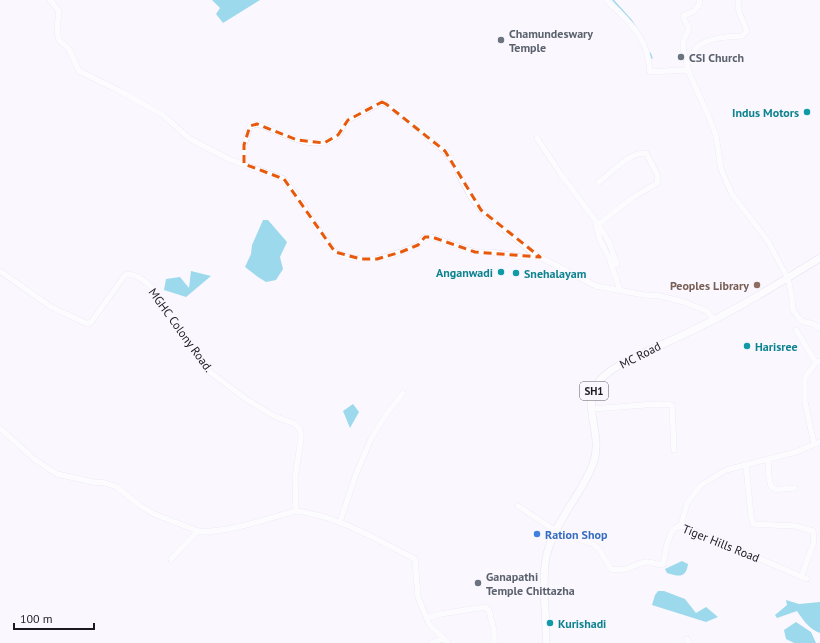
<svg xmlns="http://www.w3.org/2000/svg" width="820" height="643" viewBox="0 0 820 643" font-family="'PT Sans',sans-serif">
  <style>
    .water { fill: #2db3d8 }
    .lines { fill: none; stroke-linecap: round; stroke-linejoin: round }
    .stream { stroke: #2db3d8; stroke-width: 1.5 }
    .minor-casing { stroke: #d4c9e6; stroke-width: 6 }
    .major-casing { stroke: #d4c9e6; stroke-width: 8 }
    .minor { stroke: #fff; stroke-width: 5.5 }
    .major { stroke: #fff; stroke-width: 7 }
    .marked { fill: none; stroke: #e8590c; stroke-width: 3; stroke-dasharray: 8 5; stroke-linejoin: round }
    .worship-dot { fill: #6b7280; stroke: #faf8fe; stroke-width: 1.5 }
    .culture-dot { fill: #0f9aa8; stroke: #faf8fe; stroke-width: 1.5 }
    .education-dot { fill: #8d6e63; stroke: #faf8fe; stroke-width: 1.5 }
    .shop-dot { fill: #3f7fe0; stroke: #faf8fe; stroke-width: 1.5 }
    .labels { text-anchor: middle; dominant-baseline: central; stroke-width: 3.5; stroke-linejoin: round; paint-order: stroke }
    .shield { fill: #faf8fe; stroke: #5f5c65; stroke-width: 1 }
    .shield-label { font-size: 11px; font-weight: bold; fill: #1d1923 }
    .worship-label { font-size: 12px; font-weight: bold; fill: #5b616d; stroke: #faf8fe; text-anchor: start }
    .culture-label { font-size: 12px; font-weight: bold; fill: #0d838f; stroke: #faf8fe; text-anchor: start }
    .education-label { font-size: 12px; font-weight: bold; fill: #785e54; stroke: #faf8fe; text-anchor: end }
    .street-label { font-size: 12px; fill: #1d1923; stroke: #faf8fe }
    .shop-label { font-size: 12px; font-weight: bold; fill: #366cbe; stroke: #faf8fe; text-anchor: start }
  </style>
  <rect width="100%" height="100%" fill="#faf8fe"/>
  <g class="water">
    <polygon points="212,0 260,0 223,23 216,14 220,8"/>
    <polygon points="263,220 268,220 287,242 280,257 283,269 276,280 266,282 258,277 245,267 251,254 252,245"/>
    <polygon points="191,271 211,276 186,297 164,290 166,279 180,277 189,288"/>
    <polygon points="353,404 359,412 350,428 343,411"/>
    <path d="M682 561 688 564C686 578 679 577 667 573L665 569Z"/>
    <polygon points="658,591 664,591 685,599 696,613 706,607 718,617 706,622 652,605 655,595"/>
    <path d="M786 600 799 604 820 602V633C810 630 803 620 797 611L777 618 775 615 787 605Z"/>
    <polygon points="796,622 811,632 816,643 794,643 786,639 784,630"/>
  </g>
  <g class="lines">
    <g class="stream">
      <polyline points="613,0 631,20 644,40"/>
      <polyline points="650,53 652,58"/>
    </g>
    <defs>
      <g id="minor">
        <polyline points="50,0 59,11 57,30 59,40 69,49 79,71 120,91 163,115 190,139 231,160 284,179 299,199 321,234 335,252 347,257 361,259 377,259 401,252 418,245 425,237 432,237 475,252 492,252 522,257 540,257"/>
        <path d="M607 0C610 6 616 8 620 13 628 21 640 35 644 45 648 54 649 63 650 72L684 70 689 72"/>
        <polyline points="699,0 700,3 694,11 683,16 689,29 684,40 683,48 689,73 709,117 716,136 721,169 732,194 768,241 779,262 788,278 792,298 793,310 798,317 802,321 813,324 820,328"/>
        <path d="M688 64C691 59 693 51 697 47 706 38 730 36 742 36L747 31 739 12 738 0"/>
        <polyline points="537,138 560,173 598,224 609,242 617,265"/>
        <path d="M244 164V145L250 126 257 124C279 131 314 154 335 137 340 134 342 130 343 124L348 120 382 102 393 108 427 135 428 138 445 151 457 168 459 175 471 197 481 210 534 254 596 286 645 295 660 296 684 302 707 311 714 320"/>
        <path d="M599 182C612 172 629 152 646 153L658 176 657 183 632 198 596 226 600 240 609 258 620 290"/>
        <path d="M0 271 51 307 88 324 92 321 125 275C136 272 145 282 153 288L210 372 246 399 274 416 295 424 299 428 301 433V439L295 477 296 511"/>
        <polyline points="796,330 816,363 820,361"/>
        <polyline points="592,409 657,404 672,405 674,450"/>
        <path d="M0 428 34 459 57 474 93 482 105 483 117 487 139 505 154 514 198 531C225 534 269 518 296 511 339 516 377 540 415 559L418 597 429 624 448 643"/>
        <polyline points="814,444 805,402 805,377 816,363"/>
        <path d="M768 459C769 466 767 488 775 489 782 490 789 488 795 488"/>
        <polyline points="746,465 751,516 753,524 795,526 813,531 814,542 801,577"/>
        <path d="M518 506 556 531 593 544 599 549 611 569C631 573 634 562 648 562 654 562 657 566 663 564 665 555 668 528 679 526 682 526 685 527 688 528L807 579"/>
        <polyline points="340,522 356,474 371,439 385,416 403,393"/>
        <polyline points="681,526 687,503 701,485 726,470 796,452 820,442"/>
        <polyline points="171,559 198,531"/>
        <polyline points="427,618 440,614 485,607 489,610 494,631 494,643"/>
        <polyline points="687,639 689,643"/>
        <polyline points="431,643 443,639"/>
      </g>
      <path id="major" d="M546 643C547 615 541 586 546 558 553 523 581 496 593 464 603 437 585 412 594 390 598 379 611 370 620 365 643 352 667 343 691 331 736 310 778 284 820 258"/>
    </defs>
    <use href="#minor" class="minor-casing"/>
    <use href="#major" class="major-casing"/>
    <use href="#minor" class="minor"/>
    <use href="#major" class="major"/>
  </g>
  <path d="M0 0H820V643H0ZM382 102 386 104 445 151 481 210 540 257 475 252 432 237H425L418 245 401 252 377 259H361L335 252 284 179 244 164V145L250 126 257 124 297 140 324 143 338 135 348 120Z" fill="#faf8fe" fill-opacity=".55" fill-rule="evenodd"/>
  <path class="marked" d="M382 102 386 104 445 151 481 210 540 257 475 252 432 237H425L418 245 401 252 377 259H361L335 252 284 179 244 164V145L250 126 257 124 297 140 324 143 338 135 348 120Z"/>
  <g class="worship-dot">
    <circle cx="501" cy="40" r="4"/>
    <circle cx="681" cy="57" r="4"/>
    <circle cx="478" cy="583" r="4"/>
  </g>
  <g class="culture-dot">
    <circle cx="807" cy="112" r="4"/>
    <circle cx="501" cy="272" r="4"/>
    <circle cx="516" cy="273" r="4"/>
    <circle cx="747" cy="346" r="4"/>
    <circle cx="550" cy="623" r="4"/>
  </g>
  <circle class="education-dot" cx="757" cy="285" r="4"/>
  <circle class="shop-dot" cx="537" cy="534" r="4"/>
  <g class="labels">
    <rect class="shield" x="580" y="382" width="28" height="18" rx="3"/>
    <g class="shield-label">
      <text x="594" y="391">SH1</text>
    </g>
    <g class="worship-label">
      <text x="509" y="33">Chamundeswary<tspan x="509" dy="14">Temple</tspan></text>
      <text x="689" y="57">CSI Church</text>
      <text x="486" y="576">Ganapathi<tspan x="486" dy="14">Temple Chittazha</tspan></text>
    </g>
    <g class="culture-label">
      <text x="799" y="112" text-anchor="end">Indus Motors</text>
      <text x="493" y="272" text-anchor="end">Anganwadi</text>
      <text x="524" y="273">Snehalayam</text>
      <text x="755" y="346">Harisree</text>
      <text x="558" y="623">Kurishadi</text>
    </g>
    <g class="education-label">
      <text x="749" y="285">Peoples Library</text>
    </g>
    <g class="street-label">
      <text transform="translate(181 330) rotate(54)">MGHC Colony Road.</text>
      <text transform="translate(640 355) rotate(-27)">MC Road</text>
      <text transform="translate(721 543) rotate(22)">Tiger Hills Road</text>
    </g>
    <g class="shop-label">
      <text x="545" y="534">Ration Shop</text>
    </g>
  </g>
  <path d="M14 623v6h80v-6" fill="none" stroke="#1d1923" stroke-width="2"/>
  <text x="20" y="623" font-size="12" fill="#1d1923" stroke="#faf8fe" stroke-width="3" paint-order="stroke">100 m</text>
</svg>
